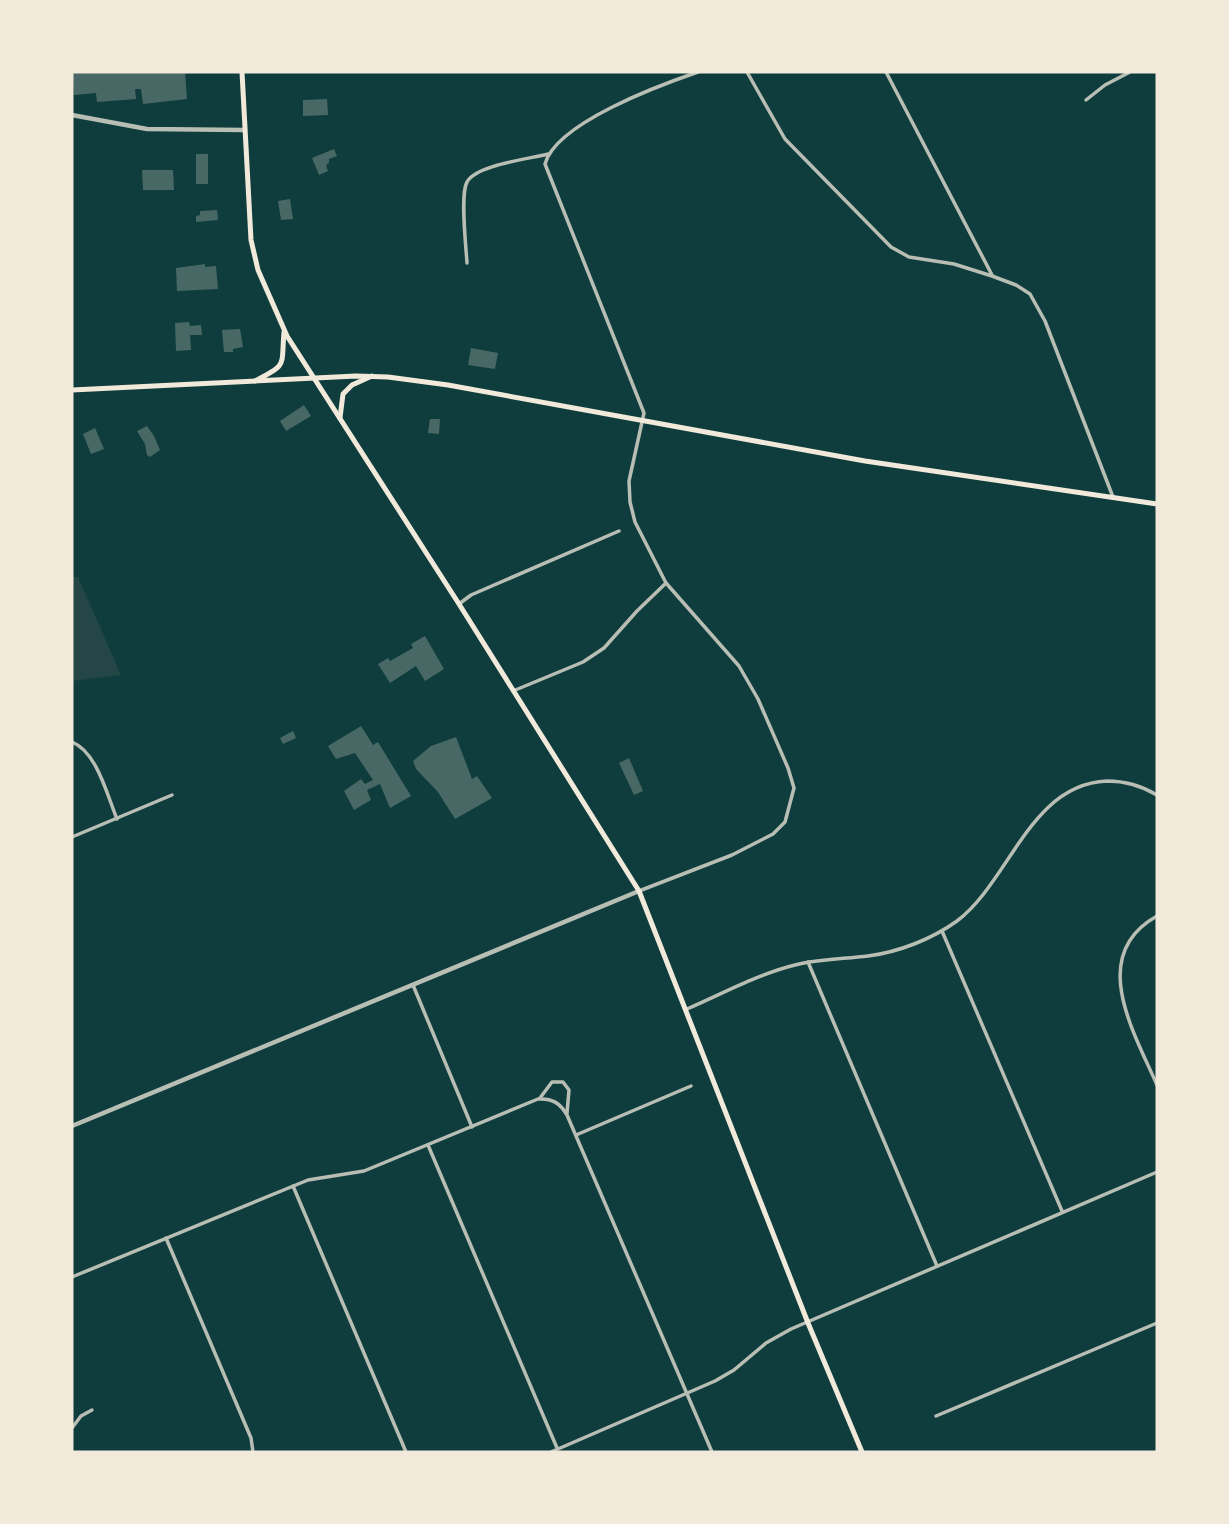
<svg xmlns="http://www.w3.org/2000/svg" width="1229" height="1524" viewBox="0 0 1229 1524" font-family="'Sofia Sans Condensed',sans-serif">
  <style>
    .green { fill: #244646 }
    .building { fill: #486865 }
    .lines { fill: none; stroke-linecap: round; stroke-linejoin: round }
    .minor { stroke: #b8beb3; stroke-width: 3.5 }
    .tertiary { stroke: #b8beb3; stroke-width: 4.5 }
    .secondary { stroke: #f1e9da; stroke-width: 5 }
    .primary { stroke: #f1e9da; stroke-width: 5 }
  </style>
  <rect width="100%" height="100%" fill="#0f3d3e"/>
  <polygon class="green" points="72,577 78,577 121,675 72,681"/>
  <g class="building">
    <polygon points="72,72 185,72 187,99 143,104 141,89 135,89 136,99 97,102 96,93 74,95"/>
    <polygon points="327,99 328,115 303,116 303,100"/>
    <polygon points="334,149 337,156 329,159 329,163 326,165 328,171 319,175 312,158"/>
    <rect x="196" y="154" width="12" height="30"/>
    <polygon points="142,170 173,170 174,190 143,190"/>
    <polygon points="290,199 293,219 281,220 278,201"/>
    <polygon points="217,210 218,220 196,222 196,216 200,215 200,211"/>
    <polygon points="205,264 205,267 216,266 218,289 177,291 176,268"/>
    <polygon points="189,322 190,326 201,325 202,335 190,335 191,350 176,351 175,323"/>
    <polygon points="240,329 243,347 233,349 233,352 224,352 222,330"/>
    <polygon points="471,348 498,353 495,369 468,365"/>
    <polygon points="304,405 311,416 286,431 280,421"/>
    <polygon points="430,419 440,419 439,434 428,433"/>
    <polygon points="147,426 154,436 160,450 150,457 147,455 145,444 137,431"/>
    <polygon points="95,428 104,449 91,454 83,434"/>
    <polygon points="425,636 444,669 425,681 416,666 390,683 378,664 388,658 390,661 413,648 411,644"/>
    <polygon points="361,726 373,745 378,742 411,796 390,808 380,784 367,790 371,800 354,810 344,791 361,779 365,784 373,780 355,753 336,759 328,746"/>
    <polygon points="293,731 296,738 283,744 280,738"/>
    <polygon points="456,737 472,779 477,776 492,798 455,819 438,792 416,769 413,761 431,746"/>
    <polygon points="629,758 643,791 634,795 619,763"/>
  </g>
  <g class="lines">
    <g class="minor">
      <polyline points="747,72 785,139 891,247 909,257 954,264 992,276 1016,285 1030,294 1045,321 1113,497"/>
      <polyline points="886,72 992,275"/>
      <polyline points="1086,100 1105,85 1130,72"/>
      <path d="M467 263C466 246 460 194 467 182 476 165 529 159 548 154"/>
      <polyline points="459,604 471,595 619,531"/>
      <polyline points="513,691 583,662 604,648 637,611 666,583"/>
      <path d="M72 742C97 752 107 795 117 819"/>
      <polyline points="72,837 172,795"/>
      <path d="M639 891 732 855 773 834 785 822 794 788 788 768 758 699 739 666 666 583 635 522 630 502 629 481 644 413 545 164C556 123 660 85 698 72"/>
      <path d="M1157 916C1087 955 1134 1032 1157 1085"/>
      <polyline points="942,931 1062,1211"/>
      <polyline points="808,962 937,1266"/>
      <polyline points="413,985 472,1127"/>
      <path d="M687 1009C722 994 758 974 795 965 819 959 844 959 868 956 899 952 932 939 957 921 1010 881 1030 784 1107 781 1125 781 1142 786 1157 795"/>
      <polyline points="540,1098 552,1082 563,1082 569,1090 567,1113"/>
      <polyline points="576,1135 691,1086"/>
      <polyline points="428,1145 557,1448"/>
      <polyline points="293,1186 406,1452"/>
      <polyline points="166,1238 251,1438 253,1452"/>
      <path d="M72 1277 308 1180 364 1171 538 1099C552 1098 560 1103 567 1115L712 1452"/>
      <polyline points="936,1416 1157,1323"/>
      <polyline points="72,1428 81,1416 92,1410"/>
      <polyline points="551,1452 715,1381 734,1370 766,1343 791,1329 1157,1172"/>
    </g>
    <g class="tertiary">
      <polyline points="72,115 147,129 245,130"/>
      <polyline points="72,1126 639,891"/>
    </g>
    <polyline class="secondary" points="72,390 356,376 388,377 448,385 865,461 1157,504"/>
    <g class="primary">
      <polyline points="242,72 251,240 258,270 287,336 459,604 639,891 808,1323 862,1452"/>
      <path d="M255 381C288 364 281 367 284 332"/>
      <polyline points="340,418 343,394 352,385 372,376"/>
    </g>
  </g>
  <rect width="1229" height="1524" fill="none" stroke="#f1e9da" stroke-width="147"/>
</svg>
